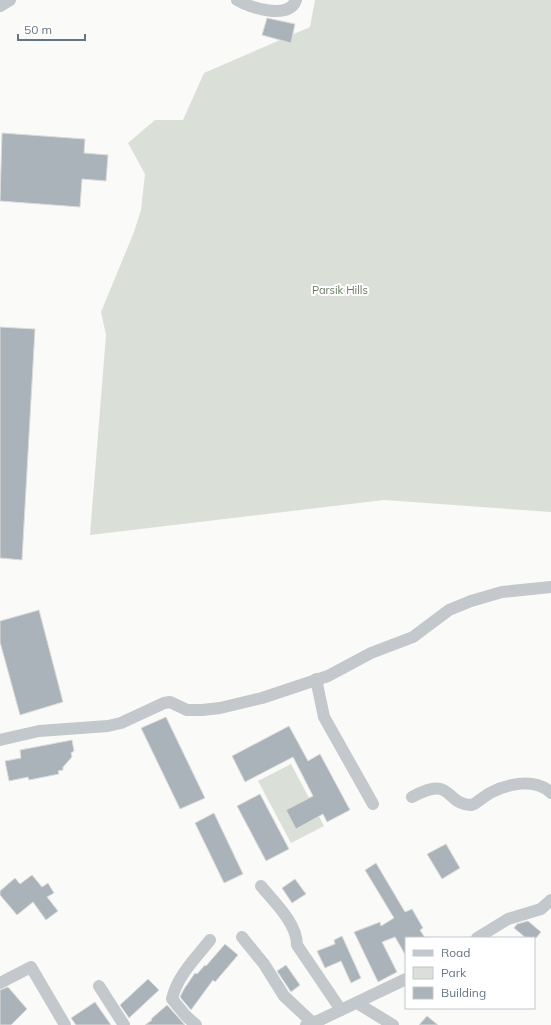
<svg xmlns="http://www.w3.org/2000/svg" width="551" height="1025" viewBox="0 0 551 1025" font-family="Mulish,sans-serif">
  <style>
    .green { fill: #dadfd7 }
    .building { fill: #aab3b9; stroke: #dcdcda }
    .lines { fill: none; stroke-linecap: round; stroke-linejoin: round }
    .minor { stroke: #c3c8cc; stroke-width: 12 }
    .labels { text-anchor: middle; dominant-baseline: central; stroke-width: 4; stroke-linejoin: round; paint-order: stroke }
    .park-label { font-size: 11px; fill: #687a64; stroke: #fff }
  </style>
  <rect width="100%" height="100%" fill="#fafaf8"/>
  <g class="green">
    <polygon points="315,0 551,0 551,512 384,500 90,535 106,335 101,312 134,232 141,210 145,174 128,143 155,120 183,120 204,73 310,27"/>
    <polygon points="291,764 324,826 291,843 258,781"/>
  </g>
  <g class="building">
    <polygon points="267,18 295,24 291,43 262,35"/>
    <polygon points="2,133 85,139 84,153 108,155 106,181 82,179 80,207 0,201"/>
    <polygon points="0,327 35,329 22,560 0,558"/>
    <polygon points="39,610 63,702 20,715 0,642 0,621"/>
    <polygon points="166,717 205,798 180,809 141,728"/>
    <polygon points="289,726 308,761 320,754 350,810 327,822 323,814 296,829 286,810 313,796 293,757 245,782 232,756"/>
    <polygon points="72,740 74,751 71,753 72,757 63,767 63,770 58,771 59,774 29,780 28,777 9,781 5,761 21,758 20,750"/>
    <polygon points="260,794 289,849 266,861 237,806"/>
    <polygon points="214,813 243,874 224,883 195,823"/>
    <polygon points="446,844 460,868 442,879 427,854"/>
    <polygon points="376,863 405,912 412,909 423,928 420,930 425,938 406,938 406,956 395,937 382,942 397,972 378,982 354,932 380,922 381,926 394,918 365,870"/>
    <polygon points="32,875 42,887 48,883 54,893 47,897 58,911 46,920 33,902 17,915 0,895 0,891 15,878 20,884"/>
    <polygon points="295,879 306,894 292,903 282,888"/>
    <polygon points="528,921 541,932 536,938 526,938 514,928 517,924"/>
    <polygon points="342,936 361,978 351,983 341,961 325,968 317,951 335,944 334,940"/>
    <polygon points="225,944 238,955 215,982 213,980 191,1010 180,997 184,989 195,973 197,974 205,965 206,966"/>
    <polygon points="286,965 300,985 291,992 277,971"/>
    <polygon points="148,979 159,990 129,1018 120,1005"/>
    <polygon points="8,987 27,1009 11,1025 0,1025 0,990"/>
    <polygon points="95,1002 111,1025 76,1025 71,1018"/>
    <polygon points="167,1005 185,1025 145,1025 152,1020 151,1019"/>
    <polygon points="427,1016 438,1025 419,1025"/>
  </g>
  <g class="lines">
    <g class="minor">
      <path d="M237 0C250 8 289 20 296 0"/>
      <polyline points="0,6 10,0"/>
      <polyline points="316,679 324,717 373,804"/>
      <polyline points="0,740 39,731 108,726 121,723 164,703 170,702 187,710 202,710 220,708 262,698 328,676 371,653 413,637 449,610 471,601 502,592 551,587"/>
      <path d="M412 797C454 774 444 805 472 805 478 802 483 797 490 793 507 784 536 777 551 793"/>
      <path d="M261 886C274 902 297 923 297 945L341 1010"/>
      <polyline points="242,937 264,964 284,996 315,1025"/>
      <polyline points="477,938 508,919 541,909 551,900"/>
      <polyline points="0,983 31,967 65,1025"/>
      <polyline points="99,986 124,1025"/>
      <polyline points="357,1003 393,1025"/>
      <path d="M196 1025 186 1016 172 999C177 976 196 958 210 940"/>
      <polyline points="306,1025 320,1020 406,979"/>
    </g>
  </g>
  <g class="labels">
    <g class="park-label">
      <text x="340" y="290">Parsik Hills</text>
    </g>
  </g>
  <rect x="405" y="937" width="130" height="72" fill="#ffffff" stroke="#c1c8cd"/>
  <rect x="413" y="950" width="20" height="6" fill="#c3c8cc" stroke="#c1c8cd"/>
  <text x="441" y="957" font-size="12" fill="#657683">Road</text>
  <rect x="413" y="967" width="20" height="12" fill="#dadfd7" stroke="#c1c8cd"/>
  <text x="441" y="977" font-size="12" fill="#657683">Park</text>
  <rect x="413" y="987" width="20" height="12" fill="#aab3b9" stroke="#c1c8cd"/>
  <text x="441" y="997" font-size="12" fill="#657683">Building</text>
  <path d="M18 34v6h67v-6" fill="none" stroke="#657683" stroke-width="2"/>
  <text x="24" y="34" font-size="12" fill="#657683" stroke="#ffffff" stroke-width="3" paint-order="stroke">50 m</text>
</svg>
